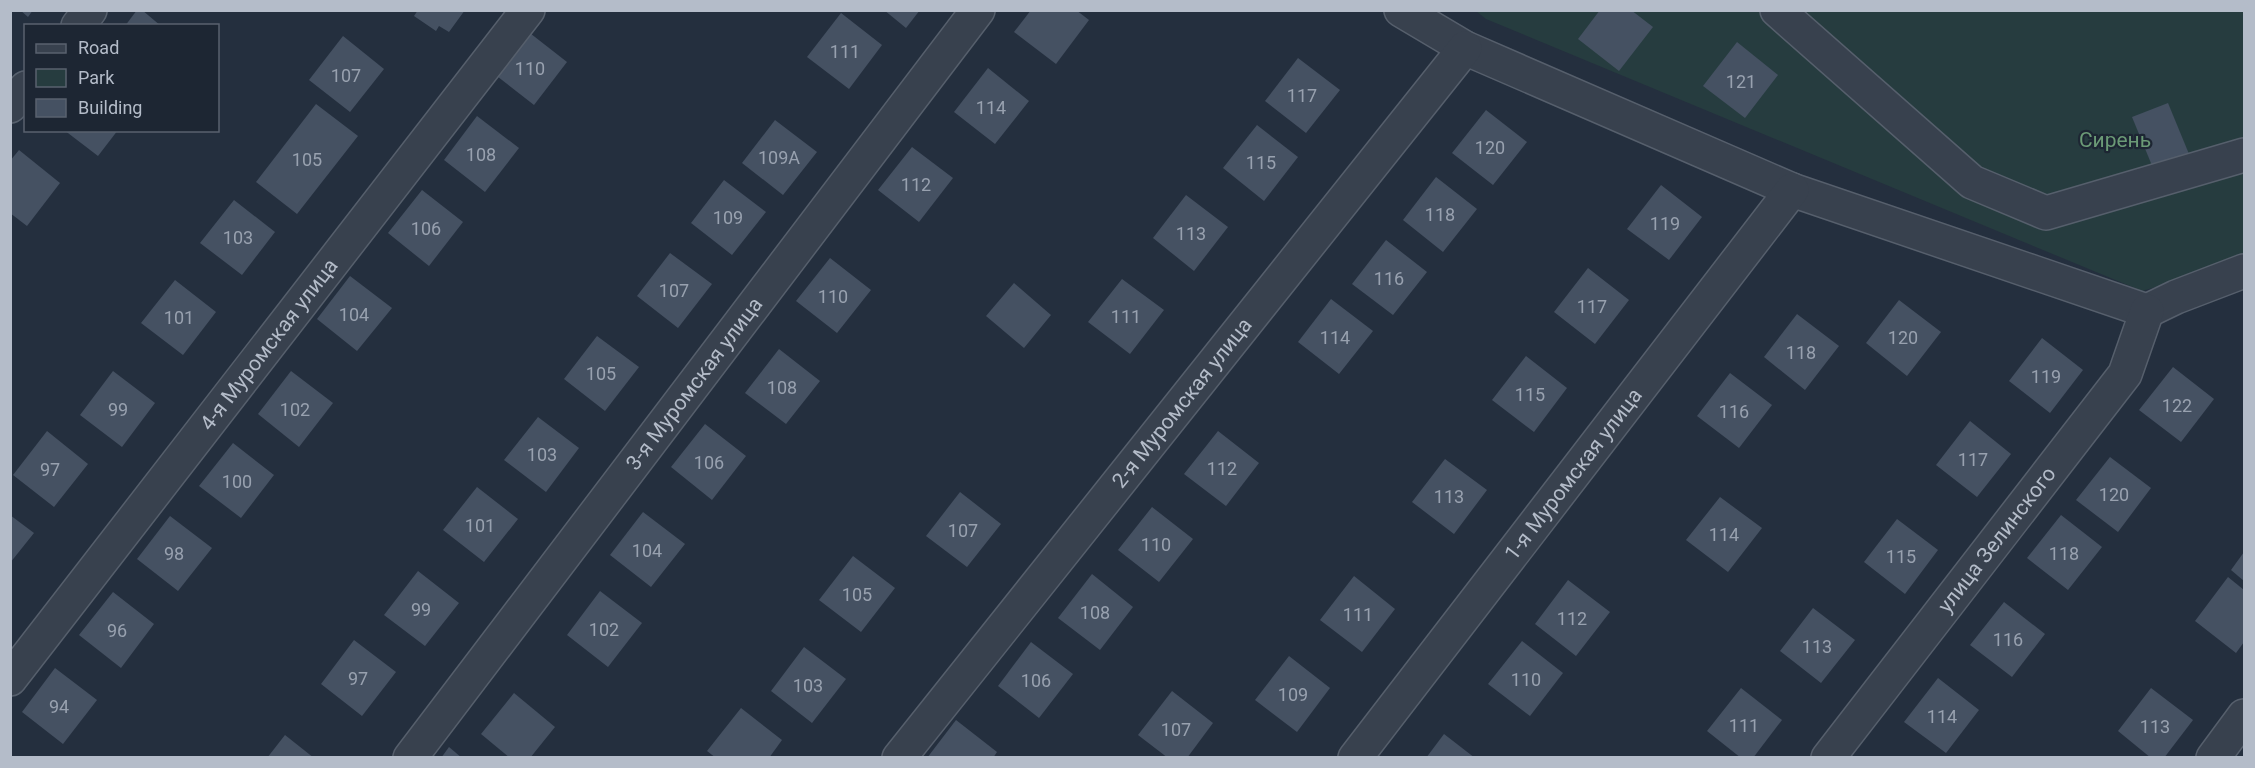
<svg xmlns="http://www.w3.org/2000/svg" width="2255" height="768" viewBox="0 0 2255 768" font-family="Roboto,sans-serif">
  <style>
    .green { fill: #263c3f }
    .building { fill: #455162 }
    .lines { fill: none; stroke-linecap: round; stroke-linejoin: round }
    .minor-casing { stroke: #565f6c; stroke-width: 36 }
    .minor { stroke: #38414e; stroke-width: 33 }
    .labels { text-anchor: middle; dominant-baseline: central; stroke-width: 4.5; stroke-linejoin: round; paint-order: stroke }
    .number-label { font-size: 18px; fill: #98a1af }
    .park-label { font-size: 21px; fill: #6b9a76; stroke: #1d2633 }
    .street-label { font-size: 21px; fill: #b4bcc9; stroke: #1d2633 }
  </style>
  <rect width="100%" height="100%" fill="#242f3e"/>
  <polygon class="green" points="1476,11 2244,11 2244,262 2142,291 1486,19"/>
  <g class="building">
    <polygon points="20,10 33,10 28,17"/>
    <polygon points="137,10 142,10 161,26 125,26"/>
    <polygon points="418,10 465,10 449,32 439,26 436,31 414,16"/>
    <polygon points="884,10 920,10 906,28"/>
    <polygon points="1031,10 1076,10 1089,20 1056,64 1014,32"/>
    <polygon points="1600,10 1631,10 1653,27 1619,71 1578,39"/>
    <polygon points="841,13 882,45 849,89 807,57"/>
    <polygon points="526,30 567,62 534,105 493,73"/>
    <polygon points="343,36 384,69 350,112 309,80"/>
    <polygon points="1737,42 1778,75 1745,118 1703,86"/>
    <polygon points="1298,58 1340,90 1306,133 1265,101"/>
    <polygon points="988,68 1029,101 995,144 954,112"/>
    <polygon points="2168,103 2189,154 2153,168 2132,117"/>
    <polygon points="316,104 358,136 297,214 256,182"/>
    <polygon points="1486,110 1527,142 1493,185 1452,153"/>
    <polygon points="477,116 519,148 485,192 444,160"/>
    <polygon points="775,120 817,152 783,195 742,163"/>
    <polygon points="1257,125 1298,157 1264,201 1223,168"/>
    <polygon points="64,130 118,130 98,156"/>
    <polygon points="912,147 953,178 919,222 878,190"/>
    <polygon points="19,150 60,183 27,226 10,213 10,161"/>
    <polygon points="1436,177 1477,209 1443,252 1403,220"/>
    <polygon points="724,180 766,212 732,255 691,223"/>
    <polygon points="1661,185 1702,217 1669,260 1627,229"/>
    <polygon points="422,190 463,222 429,266 388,233"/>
    <polygon points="1186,195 1228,227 1194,271 1153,238"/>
    <polygon points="234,200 275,232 242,275 200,243"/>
    <polygon points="1386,240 1427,272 1393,315 1352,284"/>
    <polygon points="670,253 712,284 678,328 637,296"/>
    <polygon points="830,258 871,290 837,333 796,301"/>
    <polygon points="1588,268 1629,300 1595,344 1554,312"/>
    <polygon points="350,276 392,308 357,351 317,319"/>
    <polygon points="1122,279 1164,310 1130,354 1088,322"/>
    <polygon points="175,280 216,312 183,355 141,323"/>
    <polygon points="1014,283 1051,315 1024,348 986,316"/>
    <polygon points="1331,299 1373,331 1339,374 1298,342"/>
    <polygon points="1899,300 1941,332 1907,376 1866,343"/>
    <polygon points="1797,314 1839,346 1805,390 1764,357"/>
    <polygon points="597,336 639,367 605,411 564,379"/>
    <polygon points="2042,338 2083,370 2050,413 2009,381"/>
    <polygon points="779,349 820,381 786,424 745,393"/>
    <polygon points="1526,356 1567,388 1534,432 1492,400"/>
    <polygon points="2173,367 2214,399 2181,442 2139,410"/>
    <polygon points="113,371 155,403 122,447 80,415"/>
    <polygon points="291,371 333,403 299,447 258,414"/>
    <polygon points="1730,373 1772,405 1739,448 1697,416"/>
    <polygon points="538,417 579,448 546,492 504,460"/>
    <polygon points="1970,421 2011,454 1977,497 1936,465"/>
    <polygon points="705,424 746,456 712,500 671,467"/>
    <polygon points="47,431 88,464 54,507 13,475"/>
    <polygon points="1218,431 1259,463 1226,506 1184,474"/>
    <polygon points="233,443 274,475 241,518 199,486"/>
    <polygon points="2110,457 2151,488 2118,532 2076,500"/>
    <polygon points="1445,459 1487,490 1454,534 1412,502"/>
    <polygon points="477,487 518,519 484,562 443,530"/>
    <polygon points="960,492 1001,524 967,567 926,536"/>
    <polygon points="1720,497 1762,528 1728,572 1686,540"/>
    <polygon points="1152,507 1193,539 1159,582 1118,550"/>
    <polygon points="643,512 685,544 651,587 610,555"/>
    <polygon points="10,515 34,533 10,563"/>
    <polygon points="2061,515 2102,547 2068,590 2027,558"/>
    <polygon points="170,516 212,548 178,591 137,559"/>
    <polygon points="1897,519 1938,550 1905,594 1864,562"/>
    <polygon points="2244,552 2244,581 2231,570"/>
    <polygon points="853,556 895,588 861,632 819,600"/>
    <polygon points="418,571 459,603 425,646 384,615"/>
    <polygon points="1092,574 1133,607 1100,650 1058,618"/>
    <polygon points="1354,576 1395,609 1362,652 1320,620"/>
    <polygon points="2228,577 2244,590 2244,642 2236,653 2195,621"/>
    <polygon points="1568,580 1610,612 1576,656 1535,624"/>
    <polygon points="600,591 642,623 608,667 567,635"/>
    <polygon points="113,592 154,624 121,668 79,635"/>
    <polygon points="2004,602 2045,634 2012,677 1970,645"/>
    <polygon points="1813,608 1855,640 1821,683 1780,651"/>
    <polygon points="354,640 396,672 362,716 321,684"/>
    <polygon points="1522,641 1563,673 1530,716 1488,684"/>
    <polygon points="1031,642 1073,674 1039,718 998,686"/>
    <polygon points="804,647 846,679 812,723 771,691"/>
    <polygon points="1289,656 1330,688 1297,732 1255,700"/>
    <polygon points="55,668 97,700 63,744 22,712"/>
    <polygon points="1938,678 1979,710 1946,753 1904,722"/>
    <polygon points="1741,688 1782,720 1753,758 1741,758 1707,731"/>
    <polygon points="2151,688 2193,720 2164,758 2151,758 2118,731"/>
    <polygon points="1172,691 1213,723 1187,758 1168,758 1138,735"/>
    <polygon points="514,693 555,727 530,758 510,758 481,734"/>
    <polygon points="741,708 782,740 769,758 716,758 707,751"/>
    <polygon points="956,720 997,752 993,758 927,758"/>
    <polygon points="1444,734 1475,758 1426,758"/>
    <polygon points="285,735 314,758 267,758"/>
    <polygon points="449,747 462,758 441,758"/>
  </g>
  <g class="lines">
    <defs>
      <g id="minor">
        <polyline points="1401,10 1465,48 1792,190 2147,311 2176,297 2244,271"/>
        <polyline points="1777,10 1972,182 2046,213 2244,155"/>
        <polyline points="78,26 90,10"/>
        <polyline points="10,106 26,88"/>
        <path id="s1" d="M10 679 528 10"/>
        <path id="s2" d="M410 758 978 10"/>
        <path id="s3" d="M899 758 1465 48"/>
        <path id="s4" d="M1355 758 1792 190"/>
        <path id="s5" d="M1828 758 2125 374 2147 311"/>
        <polyline points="2213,758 2244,716"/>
      </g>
    </defs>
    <use href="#minor" class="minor-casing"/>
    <use href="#minor" class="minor"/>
  </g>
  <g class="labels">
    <g class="number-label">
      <text x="845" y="51">111</text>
      <text x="530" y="68">110</text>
      <text x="346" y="75">107</text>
      <text x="1741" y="81">121</text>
      <text x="1302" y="95">117</text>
      <text x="991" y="107">114</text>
      <text x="1490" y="147">120</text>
      <text x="481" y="154">108</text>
      <text x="779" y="157">109А</text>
      <text x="307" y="159">105</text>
      <text x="1261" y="162">115</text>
      <text x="916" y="184">112</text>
      <text x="1440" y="214">118</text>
      <text x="728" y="217">109</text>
      <text x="1665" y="223">119</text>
      <text x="426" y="228">106</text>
      <text x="1191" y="233">113</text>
      <text x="238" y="237">103</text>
      <text x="1389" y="278">116</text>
      <text x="674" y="290">107</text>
      <text x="833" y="296">110</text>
      <text x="1592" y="306">117</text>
      <text x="354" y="314">104</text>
      <text x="1126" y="316">111</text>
      <text x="179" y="317">101</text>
      <text x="1335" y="337">114</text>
      <text x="1903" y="337">120</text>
      <text x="1801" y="352">118</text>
      <text x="601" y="373">105</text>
      <text x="2046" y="376">119</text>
      <text x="782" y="387">108</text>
      <text x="1530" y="394">115</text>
      <text x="2177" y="405">122</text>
      <text x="118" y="409">99</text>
      <text x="295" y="409">102</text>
      <text x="1734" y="411">116</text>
      <text x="542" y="454">103</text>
      <text x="1973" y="459">117</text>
      <text x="709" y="462">106</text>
      <text x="1222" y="468">112</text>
      <text x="50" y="469">97</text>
      <text x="237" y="481">100</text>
      <text x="2114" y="494">120</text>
      <text x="1449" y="496">113</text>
      <text x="480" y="525">101</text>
      <text x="963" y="530">107</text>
      <text x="1724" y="534">114</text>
      <text x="1156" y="544">110</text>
      <text x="647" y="550">104</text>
      <text x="174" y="553">98</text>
      <text x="2064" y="553">118</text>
      <text x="1901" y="556">115</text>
      <text x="857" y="594">105</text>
      <text x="421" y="609">99</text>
      <text x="1095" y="612">108</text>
      <text x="1358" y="614">111</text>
      <text x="1572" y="618">112</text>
      <text x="604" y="629">102</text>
      <text x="117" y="630">96</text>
      <text x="2008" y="639">116</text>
      <text x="1817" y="646">113</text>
      <text x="358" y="678">97</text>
      <text x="1526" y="679">110</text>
      <text x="1036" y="680">106</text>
      <text x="808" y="685">103</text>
      <text x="1293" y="694">109</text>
      <text x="59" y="706">94</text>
      <text x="1942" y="716">114</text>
      <text x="1744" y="725">111</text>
      <text x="2155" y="726">113</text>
      <text x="1176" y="729">107</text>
    </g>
    <g class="park-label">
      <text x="2115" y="140">Сирень</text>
    </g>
    <g class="street-label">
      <text stroke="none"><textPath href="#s1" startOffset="423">4-я Муромская улица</textPath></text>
      <text stroke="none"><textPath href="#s2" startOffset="470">3-я Муромская улица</textPath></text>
      <text stroke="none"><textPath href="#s3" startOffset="454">2-я Муромская улица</textPath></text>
      <text stroke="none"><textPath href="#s4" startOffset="358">1-я Муромская улица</textPath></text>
      <text stroke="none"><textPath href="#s5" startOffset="276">улица Зелинского</textPath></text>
    </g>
  </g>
  <rect width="2255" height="768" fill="none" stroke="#b4bcc9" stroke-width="24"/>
  <rect x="24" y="24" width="195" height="108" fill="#1d2633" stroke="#59626f" stroke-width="1.5"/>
  <rect x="36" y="44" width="30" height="9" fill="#38414e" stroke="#59626f" stroke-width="1.5"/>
  <text x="78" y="54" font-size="18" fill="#b4bcc9">Road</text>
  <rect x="36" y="69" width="30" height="18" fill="#263c3f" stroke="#59626f" stroke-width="1.5"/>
  <text x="78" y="84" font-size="18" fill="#b4bcc9">Park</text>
  <rect x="36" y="99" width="30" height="18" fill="#455162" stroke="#59626f" stroke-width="1.5"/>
  <text x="78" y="114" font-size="18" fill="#b4bcc9">Building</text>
</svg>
